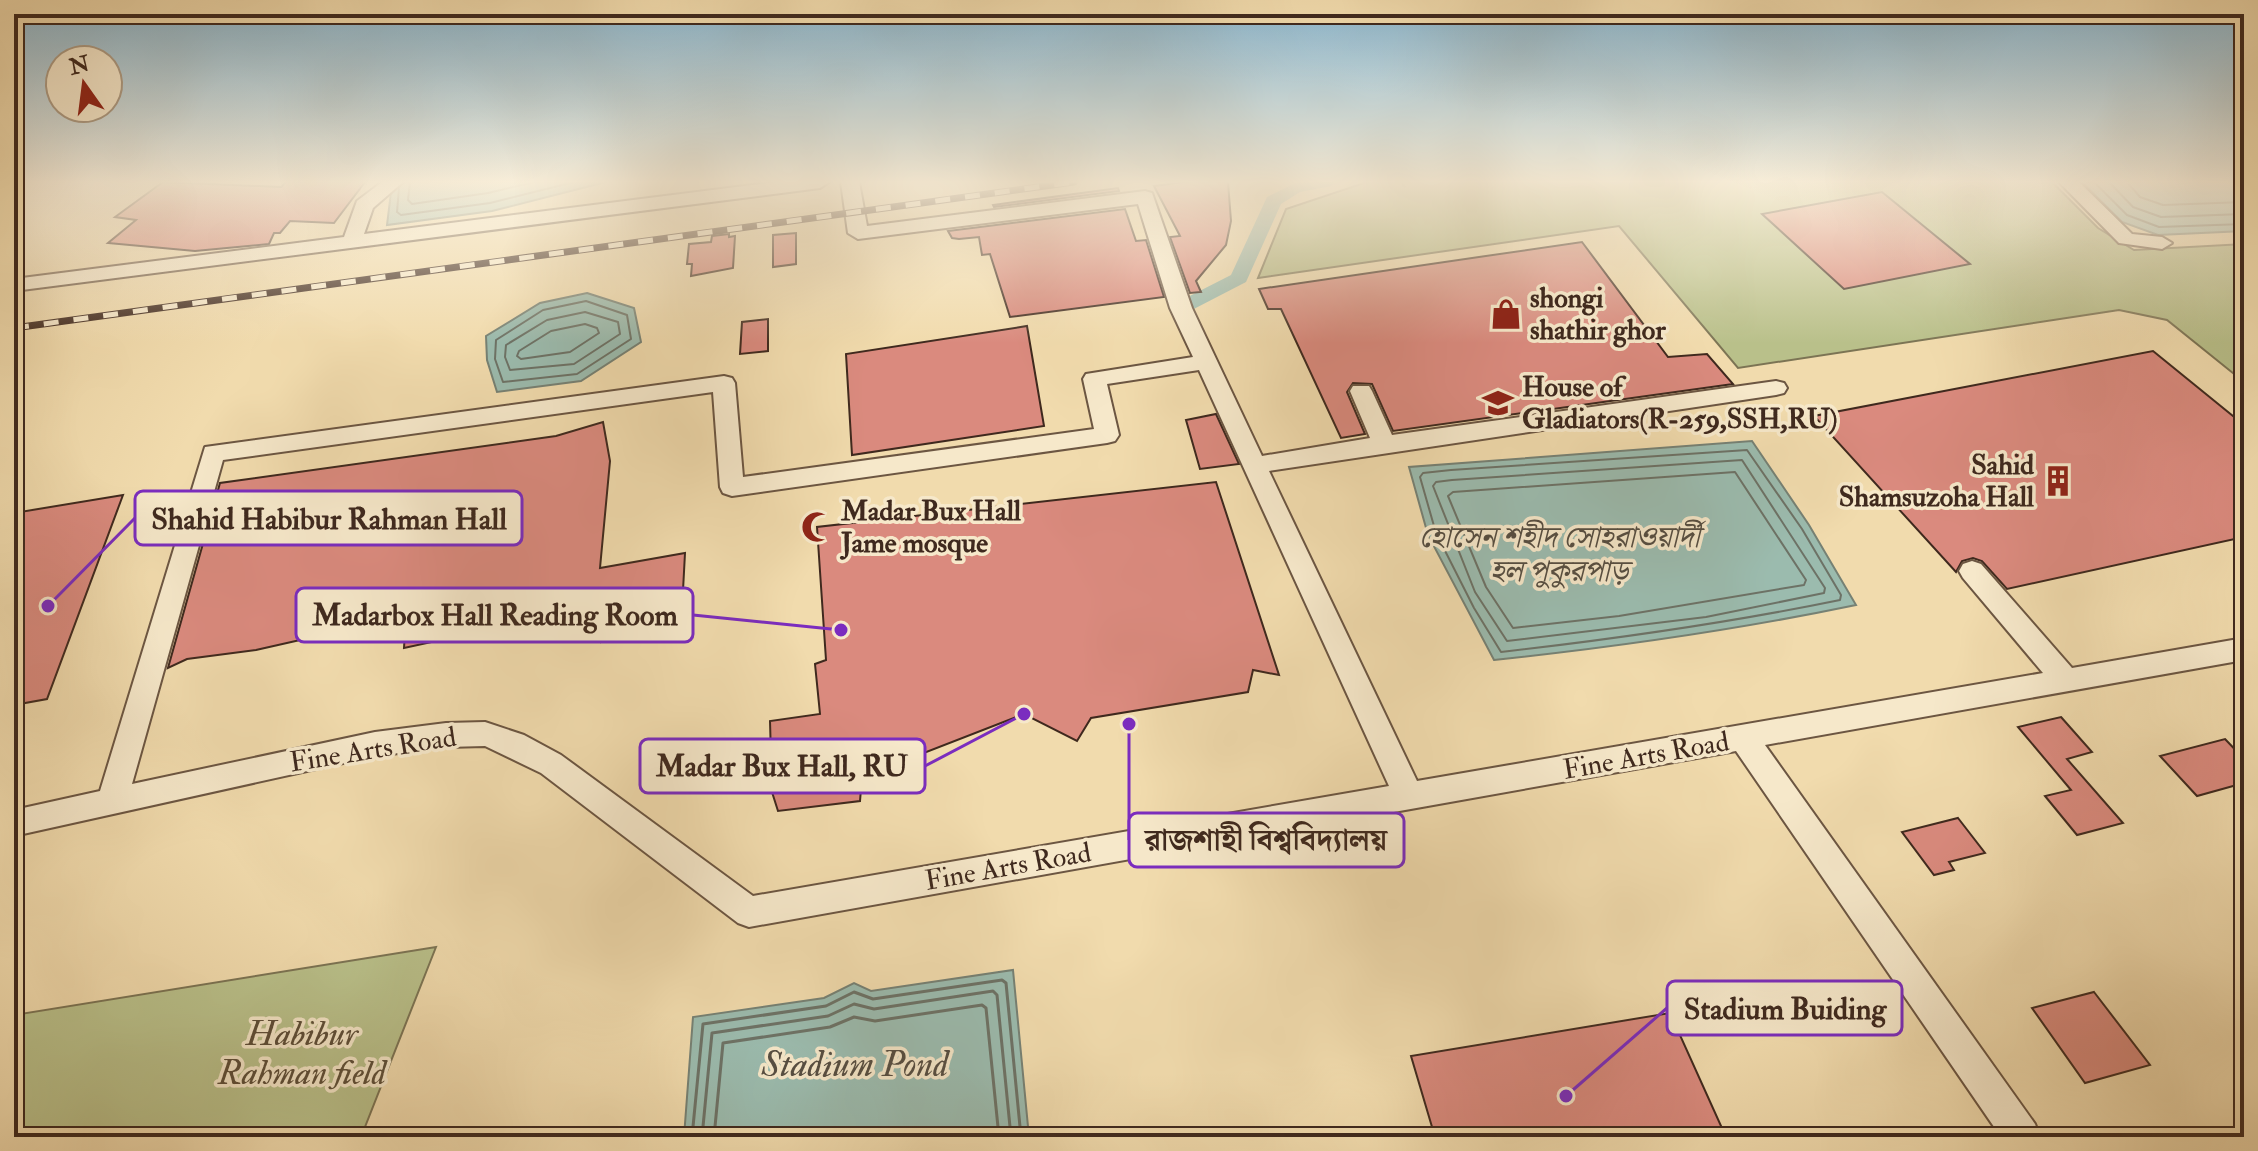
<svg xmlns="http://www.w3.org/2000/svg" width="2258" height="1151" viewBox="0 0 2258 1151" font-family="'IM FELL Double Pica','Noto Serif Bengali',serif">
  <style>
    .green { fill: #b9c08a; stroke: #7c7454; stroke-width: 2 }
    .water { fill: #9bbbae; stroke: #768174; stroke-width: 2 }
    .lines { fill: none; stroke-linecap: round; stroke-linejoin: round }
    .shore-far1 { stroke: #6d7266; stroke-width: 2 }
    .shore { stroke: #6d7266; stroke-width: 3 }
    .canal { fill: #9bbbae; fill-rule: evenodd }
    .building { fill: #da8a7e; stroke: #3f291e; stroke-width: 2 }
    .minor-casing { stroke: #6c5642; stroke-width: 4 }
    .minor { fill: #f6e8ca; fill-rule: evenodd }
    .rail-casing { stroke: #3f291e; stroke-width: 7 }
    .rail { stroke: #f6e8ca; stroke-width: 5; stroke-dasharray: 15; stroke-linecap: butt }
    .labels { text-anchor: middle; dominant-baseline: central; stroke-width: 7; stroke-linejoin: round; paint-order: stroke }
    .poi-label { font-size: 28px; font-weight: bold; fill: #3f291e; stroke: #f6e8ca; text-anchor: start }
    .street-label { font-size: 28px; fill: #3f291e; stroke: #f6e8ca }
    .water-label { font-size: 30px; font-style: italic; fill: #564e42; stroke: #f6e8ca }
    .near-park-label { font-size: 34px; font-style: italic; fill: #5e4f39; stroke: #f6e8ca }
    .near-water-label { font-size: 36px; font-style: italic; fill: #564e42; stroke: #f6e8ca }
    .leader { fill: none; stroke: #7b2cbf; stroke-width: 3 }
    .callout-dot { fill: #7b2cbf; stroke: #f6e8ca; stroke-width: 3 }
    .callout { fill: #f6e8ca; stroke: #7b2cbf; stroke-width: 3 }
    .callout-label { font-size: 30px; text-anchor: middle; font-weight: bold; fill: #3f291e }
  </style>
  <rect width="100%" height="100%" fill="#f1dbad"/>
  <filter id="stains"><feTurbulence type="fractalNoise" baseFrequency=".0025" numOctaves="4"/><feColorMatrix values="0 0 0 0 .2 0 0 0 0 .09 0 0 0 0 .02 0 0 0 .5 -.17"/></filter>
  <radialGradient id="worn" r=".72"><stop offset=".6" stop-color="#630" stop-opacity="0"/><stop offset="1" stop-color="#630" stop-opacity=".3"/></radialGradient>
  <g class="green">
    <polygon points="1367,182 2052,182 2098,228 2134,250 2244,244 2244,382 2167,320 2119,310 1738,368 1619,226 1258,278 1286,209"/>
    <polygon points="436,947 361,1137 14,1137 14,1015"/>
  </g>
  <g class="water">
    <polygon points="399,182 606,182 492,211 387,225 392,184"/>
    <polygon points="2082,182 2244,182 2244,231 2158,235 2122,222"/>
    <polygon points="587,293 634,308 641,342 581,381 497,392 487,360 486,336 540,303"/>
    <path d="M1752 441 1809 525 1856 605C1736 630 1616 647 1494 660L1428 535 1409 467Z"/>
    <polygon points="1013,970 1029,1137 684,1137 693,1017 824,998 854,983 871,991"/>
  </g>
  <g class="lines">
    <g class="shore-far1">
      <polyline points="410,182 408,200 412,204 488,193 534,182"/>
      <polyline points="2094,182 2127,215 2159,227 2244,224"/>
      <polyline points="2109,182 2133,207 2161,217 2244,214"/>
      <polyline points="2127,182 2140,197 2163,205 2244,202"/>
      <polyline points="399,188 397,212 401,215 490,203 574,182"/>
      <polygon points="586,301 627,315 631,339 577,374 503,382 495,359 496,340 543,310"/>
      <polygon points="585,312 618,322 620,334 574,364 510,370 505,357 506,345 547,320"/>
      <polygon points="585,324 597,328 599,333 570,352 521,359 517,356 519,351 551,331"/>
      <path d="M1747 450 1802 529 1841 595 1840 600C1728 623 1615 639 1501 652L1474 608 1436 533 1420 477 1423 473 1451 470Z"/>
      <polygon points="1742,460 1825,588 1824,593 1706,617 1507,641 1475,592 1433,486 1436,482 1452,480"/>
      <polygon points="1735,472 1806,580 1804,585 1619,616 1513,628 1486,587 1448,496 1453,492"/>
    </g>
    <g class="shore">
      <polyline points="692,1137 703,1024 826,1006 854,992 873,999 1002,980 1006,983 1021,1137"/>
      <polyline points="702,1137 712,1033 828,1016 854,1004 874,1009 993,991 997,995 1011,1137"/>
      <polyline points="714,1137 723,1043 830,1027 854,1017 875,1021 982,1005 986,1008 999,1137"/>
    </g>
    <polygon class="canal" points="1334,182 1331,186 1300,192 1281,204 1246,282 1188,312 1174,312 1171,308 1174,304 1231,275 1267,197 1295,183"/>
  </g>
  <g class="building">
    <polygon points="163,182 281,187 286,182 365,182 334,223 290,221 280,233 274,233 269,244 195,251 108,243 136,220 115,217"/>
    <polygon points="1184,182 1228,182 1231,221 1226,245 1196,281 1201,292 1190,293 1170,237 1180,236 1154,186"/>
    <polygon points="1118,188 1119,191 994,207 993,205"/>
    <polygon points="1882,192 1970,264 1844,289 1762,214"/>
    <polygon points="1125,209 1136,241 1146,240 1164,297 1010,317 990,254 982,255 979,237 959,239 952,238 948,231"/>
    <polygon points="796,233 796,264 773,267 773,235"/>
    <polygon points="729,234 729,237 735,236 733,268 691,276 692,264 687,264 689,244 711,242 712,236"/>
    <polygon points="1582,242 1668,357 1707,354 1733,384 1393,431 1372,384 1353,383 1347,392 1365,434 1341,438 1281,309 1268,309 1259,289"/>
    <polygon points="768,319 768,351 740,354 742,322"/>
    <polygon points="1027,326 1044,426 852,455 846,354"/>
    <polygon points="2153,351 2244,425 2244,537 2007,589 1982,561 1973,558 1962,561 1956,572 1814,416"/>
    <polygon points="1216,414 1239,464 1200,469 1186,420"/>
    <polygon points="603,422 610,461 600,568 685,553 681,628 601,642 598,606 404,648 406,616 256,650 187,659 168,668 220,483 556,436"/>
    <polygon points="1216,482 1279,675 1253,670 1248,692 1091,718 1077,741 1024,714 862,777 860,801 778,811 772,792 770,721 820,714 815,664 826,660 817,527"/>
    <polygon points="123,495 47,699 14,705 14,513"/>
    <polygon points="2061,717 2092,752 2067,759 2123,823 2077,835 2045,796 2071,790 2018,727"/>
    <polygon points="2225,739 2244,759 2244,783 2197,796 2160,756"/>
    <polygon points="1958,818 1985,853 1949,862 1954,870 1934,875 1902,832"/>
    <polygon points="2094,992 2150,1065 2085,1083 2032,1008"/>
    <polygon points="1670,1013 1726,1137 1435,1137 1411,1056"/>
  </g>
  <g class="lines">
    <defs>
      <g id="minor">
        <polygon points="382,182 403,182 373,208 364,234 776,182 829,182 820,188 14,291 14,279 344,237 357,201"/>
        <path d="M841 182H859L867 226 1145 191 1152 193 1192 308 1262 456 1370 438 1350 391 1353 386H1369L1372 391 1392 435 1776 381 1784 383 1787 388 1784 393 1776 395 1269 471 1417 781 2043 673 1963 578 1959 571 1963 564 1972 561 1981 564 2072 668 2244 638V660L1765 745 2035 1124 2040 1137H2001L1736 751 749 927 738 923 541 773 485 746 446 747 375 756 14 836V810L100 791 205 447 724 376 732 378 735 383 743 477 1094 429 1083 379 1086 374 1193 357 1170 308 1138 204 858 239 848 233ZM1199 370 1389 786 753 896 561 755 524 735 485 722 446 723 375 732 132 784 223 460 713 392 720 487 723 493 732 496 1107 443 1115 441 1119 435 1107 384Z"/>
        <polygon points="2059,182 2079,182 2132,234 2162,237 2172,243 2162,249 2119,243"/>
      </g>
    </defs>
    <use href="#minor" class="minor-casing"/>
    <use href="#minor" class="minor"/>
    <defs>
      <polyline id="rail" points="14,328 1074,182"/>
    </defs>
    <use href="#rail" class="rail-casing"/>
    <use href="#rail" class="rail"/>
  </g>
  <linearGradient id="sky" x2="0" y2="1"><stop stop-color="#89b7d1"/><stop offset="0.53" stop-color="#f9efda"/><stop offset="1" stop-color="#f9efda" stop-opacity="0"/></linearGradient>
  <rect width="2258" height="343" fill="url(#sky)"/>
  <defs>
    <symbol id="shop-bare" viewBox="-9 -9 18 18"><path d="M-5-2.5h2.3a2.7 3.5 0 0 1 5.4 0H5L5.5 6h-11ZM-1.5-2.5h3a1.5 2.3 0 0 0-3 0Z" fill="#8f2418" stroke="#f6e8ca" stroke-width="2.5" paint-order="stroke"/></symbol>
    <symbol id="university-bare" viewBox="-9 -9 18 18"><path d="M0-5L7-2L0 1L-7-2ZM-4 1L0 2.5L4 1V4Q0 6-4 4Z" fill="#8f2418" stroke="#f6e8ca" stroke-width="2.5" paint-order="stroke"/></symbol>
    <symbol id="building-bare" viewBox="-9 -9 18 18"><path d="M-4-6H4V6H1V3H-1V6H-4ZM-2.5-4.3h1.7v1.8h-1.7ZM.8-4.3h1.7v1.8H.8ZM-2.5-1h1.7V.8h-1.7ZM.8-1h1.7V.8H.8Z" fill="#8f2418" stroke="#f6e8ca" stroke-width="2.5" paint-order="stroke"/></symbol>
    <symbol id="mosque-bare" viewBox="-9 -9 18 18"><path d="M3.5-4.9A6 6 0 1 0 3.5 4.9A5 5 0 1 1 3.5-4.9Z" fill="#8f2418" stroke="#f6e8ca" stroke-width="2.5" paint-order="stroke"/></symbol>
  </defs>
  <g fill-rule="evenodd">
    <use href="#shop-bare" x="1484" y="292" width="44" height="44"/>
    <use href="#university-bare" x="1476" y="381" width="44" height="44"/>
    <use href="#building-bare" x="2036" y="459" width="44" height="44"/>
    <use href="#mosque-bare" x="795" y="505" width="44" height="44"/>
  </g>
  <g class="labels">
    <g class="poi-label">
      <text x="1530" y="298">shongi<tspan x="1530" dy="32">shathir ghor</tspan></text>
      <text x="1522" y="387">House of<tspan x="1522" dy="32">Gladiators(R-259,SSH,RU)</tspan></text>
      <text x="2034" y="465" text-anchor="end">Sahid<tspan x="2034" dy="32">Shamsuzoha Hall</tspan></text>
      <text x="841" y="511">Madar Bux Hall<tspan x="841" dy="32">Jame mosque</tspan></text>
    </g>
    <g class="street-label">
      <text transform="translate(373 750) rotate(-9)">Fine Arts Road</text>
      <text transform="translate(1646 756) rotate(-10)">Fine Arts Road</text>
      <text transform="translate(1008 867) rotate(-10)">Fine Arts Road</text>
    </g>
    <g class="water-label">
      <text x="1559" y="537">হোসেন শহীদ সোহরাওয়ার্দী<tspan x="1559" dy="34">হল পুকুরপাড়</tspan></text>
    </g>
    <g class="near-park-label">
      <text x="302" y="1034">Habibur<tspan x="302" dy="39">Rahman field</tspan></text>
    </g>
    <g class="near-water-label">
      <text x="855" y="1064">Stadium Pond</text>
    </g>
  </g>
  <path class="leader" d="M48 606L135 518M841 630L693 615M1024 714L925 766M1129 724L1129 840M1566 1096L1667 1008"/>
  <g class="callout-dot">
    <circle cx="48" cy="606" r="8"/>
    <circle cx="841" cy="630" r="8"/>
    <circle cx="1024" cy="714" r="8"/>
    <circle cx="1129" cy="724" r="8"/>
    <circle cx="1566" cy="1096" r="8"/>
  </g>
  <g class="callout">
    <rect x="135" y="491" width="387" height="54" rx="8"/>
    <rect x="296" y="588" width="397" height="54" rx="8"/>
    <rect x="640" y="739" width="285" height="54" rx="8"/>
    <rect x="1129" y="813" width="275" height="54" rx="8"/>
    <rect x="1667" y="981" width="235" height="54" rx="8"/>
  </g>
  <g class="callout-label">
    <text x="329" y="529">Shahid Habibur Rahman Hall</text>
    <text x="495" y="625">Madarbox Hall Reading Room</text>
    <text x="782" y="776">Madar Bux Hall, RU</text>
    <text x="1266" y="850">রাজশাহী বিশ্ববিদ্যালয়</text>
    <text x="1785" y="1019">Stadium Buiding</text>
  </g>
  <rect width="2258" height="1151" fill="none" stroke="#f1dbad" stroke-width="48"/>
  <rect x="16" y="16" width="2226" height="1119" fill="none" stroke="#3f291e" stroke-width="4"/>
  <rect x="24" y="24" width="2210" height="1103" fill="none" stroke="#3f291e" stroke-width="2"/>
  <g transform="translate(84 84) rotate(346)"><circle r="38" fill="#f6e8ca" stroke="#ad9c85" stroke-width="2"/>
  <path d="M0-6L14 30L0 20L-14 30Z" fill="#8f2418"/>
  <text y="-12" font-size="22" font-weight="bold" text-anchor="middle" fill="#3f291e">N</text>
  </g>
  <rect width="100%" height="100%" filter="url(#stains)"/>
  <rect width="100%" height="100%" fill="url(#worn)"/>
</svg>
